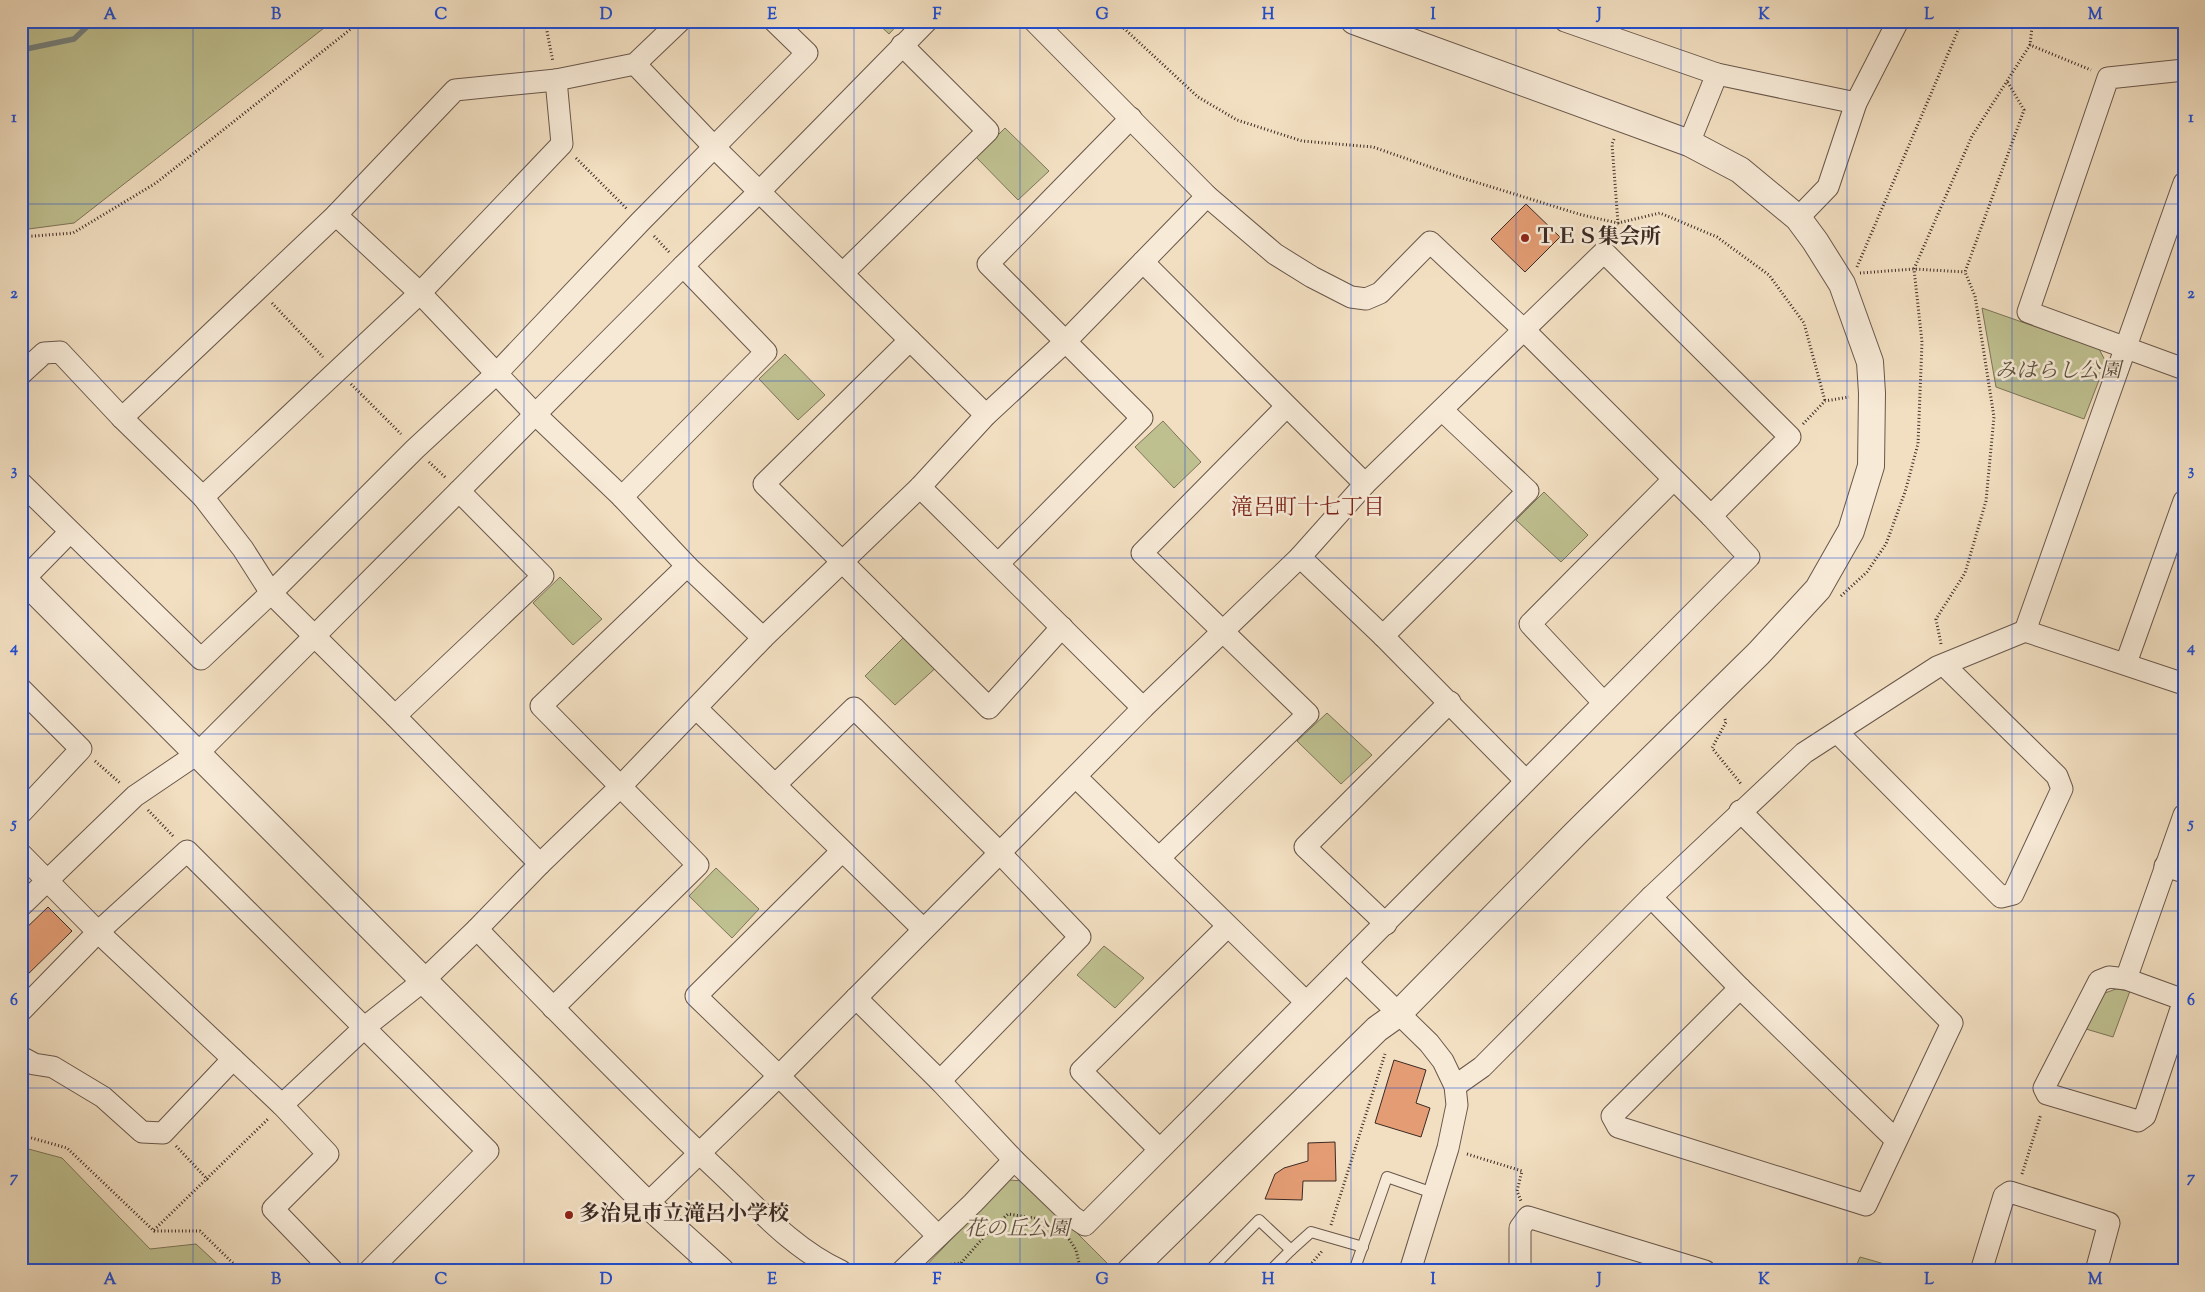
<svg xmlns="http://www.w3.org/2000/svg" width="2205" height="1292" viewBox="0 0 2205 1292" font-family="'Sorts Mill Goudy','Noto Serif JP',serif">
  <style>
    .green { fill: #bfc090; stroke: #7d755a }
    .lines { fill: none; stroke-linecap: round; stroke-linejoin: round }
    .stream { stroke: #76817e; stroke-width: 5.5 }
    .building { fill: #e39c73; stroke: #3b2a24 }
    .service-casing { stroke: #69574b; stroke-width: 12 }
    .minor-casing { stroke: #69574b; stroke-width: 23 }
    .tertiary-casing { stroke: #69574b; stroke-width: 28 }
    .path { stroke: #3b2a24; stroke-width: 3; stroke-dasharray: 1 2.5; stroke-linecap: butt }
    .service { stroke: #f7ead7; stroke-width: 10 }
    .minor { stroke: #f7ead7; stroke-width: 21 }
    .tertiary { stroke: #f7ead7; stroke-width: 26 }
    .grid { fill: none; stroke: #1d4ed8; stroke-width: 1; stroke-opacity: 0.55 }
    .poi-dot { fill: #8f2418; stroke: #f7ead7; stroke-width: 2 }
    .labels { text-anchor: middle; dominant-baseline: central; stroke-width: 5; stroke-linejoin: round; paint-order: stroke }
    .poi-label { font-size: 21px; font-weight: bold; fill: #3b2a24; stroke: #f7ead7; text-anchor: start }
    .park-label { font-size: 21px; font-style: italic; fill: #5c503f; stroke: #f7ead7 }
    .neighbourhood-label { font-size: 22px; fill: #7a1f14; stroke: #f7ead7 }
    .neatline { fill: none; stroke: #1d4ed8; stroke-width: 2 }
    .grid-label { font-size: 16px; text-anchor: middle; font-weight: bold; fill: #1d4ed8 }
  </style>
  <rect width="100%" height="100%" fill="#f2dfc1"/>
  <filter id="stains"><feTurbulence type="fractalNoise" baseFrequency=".004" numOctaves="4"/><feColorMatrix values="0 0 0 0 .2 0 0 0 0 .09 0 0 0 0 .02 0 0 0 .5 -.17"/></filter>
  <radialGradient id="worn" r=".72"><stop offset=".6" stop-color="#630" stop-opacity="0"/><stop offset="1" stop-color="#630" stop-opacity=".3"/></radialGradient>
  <g class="green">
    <polygon points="21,21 333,21 74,223 21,230"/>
    <polygon points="875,21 901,21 889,34"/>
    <polygon points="1005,128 1049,171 1018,200 976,157"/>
    <polygon points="1982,308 2099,349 2106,362 2084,419 1996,387"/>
    <polygon points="785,354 825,395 798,420 759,379"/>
    <polygon points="1163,421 1201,462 1174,488 1135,447"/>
    <polygon points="1544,492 1588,535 1561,562 1516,520"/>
    <polygon points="560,577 602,619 573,645 533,603"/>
    <polygon points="908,633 940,664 895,705 865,676"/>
    <polygon points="1327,713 1372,755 1341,784 1297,741"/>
    <polygon points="716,868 759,909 732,938 689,896"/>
    <polygon points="1104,946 1144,978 1115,1008 1077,975"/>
    <polygon points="2116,989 2130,991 2113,1037 2086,1029 2102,994"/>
    <polygon points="21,1147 62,1158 150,1249 196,1244 225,1271 21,1271"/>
    <polygon points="1008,1180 1025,1181 1115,1271 921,1271"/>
    <polygon points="1860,1257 1909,1271 1854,1271"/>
  </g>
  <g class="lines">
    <polyline class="stream" points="21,50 74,39 93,21"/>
  </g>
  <g class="building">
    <polygon points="1526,204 1560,237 1525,272 1491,239"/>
    <polygon points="48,907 72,931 21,981 21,933"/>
    <polygon points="1394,1060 1426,1070 1416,1103 1430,1108 1421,1137 1375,1123"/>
    <polygon points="1335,1142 1336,1181 1303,1181 1302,1200 1265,1199 1275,1174 1284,1168 1308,1161 1308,1143"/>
  </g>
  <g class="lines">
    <defs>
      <g id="service">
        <polyline points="1209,1271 1259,1220 1291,1250 1311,1232 1363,1247"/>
        <polyline points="1270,1271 1291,1250"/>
        <polyline points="1354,1271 1387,1177 1433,1193"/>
      </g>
      <g id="minor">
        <polyline points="1565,21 1717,74 1689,143"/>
        <polyline points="635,64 715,148 986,415"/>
        <polyline points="2184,70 2108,78 2028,312 2184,369"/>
        <polyline points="1717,74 1856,103"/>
        <polyline points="336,215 420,293 535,414 622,497 687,566 763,638"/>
        <polyline points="1798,218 1828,187 1856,103 1898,21"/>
        <polyline points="1143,262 1365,484"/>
        <polyline points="843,273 988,131 902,45"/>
        <polyline points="910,340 764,484 989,708 1062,627"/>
        <polyline points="21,374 44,353 60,352 122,418 203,497 243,549 271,593 395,716 540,864"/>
        <polyline points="122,418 336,215 455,90 556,80 635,64 680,21"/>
        <polyline points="21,483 201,659 271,593 415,449 497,373 640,222 807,53 774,21"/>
        <polyline points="920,487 1143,708"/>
        <polyline points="203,497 420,293 562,144 556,80"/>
        <polyline points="622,497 766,352 683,266"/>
        <polyline points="1300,557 1383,636 1525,780"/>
        <polyline points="999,563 1142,418 988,264 1131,118"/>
        <polyline points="24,579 70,532"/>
        <polyline points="2025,631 2184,183"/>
        <polyline points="1383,636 1528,491 1442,410"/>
        <polyline points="2126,663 2184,501"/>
        <polyline points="21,689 81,749 21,813"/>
        <polyline points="1603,702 1530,624 1673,480"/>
        <polyline points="697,709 923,929"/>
        <polyline points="395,716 543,576 459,491"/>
        <polyline points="1837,732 2001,897 2013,894 2062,789 2057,776 1944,665"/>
        <polyline points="1076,777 1306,1002"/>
        <polyline points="775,785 854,708 1000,853 1080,937 940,1081"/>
        <polyline points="841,852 696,996 779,1076 938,1236"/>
        <polyline points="21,854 98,932 282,1105 365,1027 423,981 477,929 540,864 620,787 763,638 920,487 986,415 1065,342 1207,196"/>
        <polyline points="1159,858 1308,714 1142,553 1286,407"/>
        <polyline points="2165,866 2184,872"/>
        <polyline points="1651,897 1740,988 1896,1140"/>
        <polyline points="21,906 135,796 197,754 683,266 760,191 927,21"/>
        <polyline points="1386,924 1305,847 1450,702"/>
        <path d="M477 929C555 1010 634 1091 715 1168 755 1205 791 1248 841 1271"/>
        <polyline points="1347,963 1429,1043 1443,1061 1455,1086 1457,1105 1448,1148 1410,1271"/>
        <polyline points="2126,979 2109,977 2099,981 2044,1088 2047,1094 2138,1121 2145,1116 2184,1000 2126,979 2184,815"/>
        <polyline points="1740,988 1612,1116 1618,1127 1866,1205 1952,1023 1740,811"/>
        <polyline points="856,998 940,1081 1014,1160 1073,1217 1085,1225 1749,557 1711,516 1525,331 1430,242 1380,293 1366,299 1351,297 1312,277 1275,254 1207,196 1034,21"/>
        <polyline points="553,1008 698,865 541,706 687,566"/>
        <polyline points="21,1011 98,932 187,851 488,1151 369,1271"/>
        <polyline points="21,1057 34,1064 53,1067 103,1097 142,1132 163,1133 233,1059"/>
        <polyline points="1455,1086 1482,1067 1651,897 1804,753 1937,667 2025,631 2184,684"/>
        <polyline points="282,1105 328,1154 273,1209 333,1271"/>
        <polyline points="1159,1149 1081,1071 1227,927"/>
        <polyline points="647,1204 779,1076 1143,708 1300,557 1365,484 1604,252 1790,437 1711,516"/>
        <polyline points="902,1271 973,1203 1014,1160"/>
        <polyline points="1520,1271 1520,1228 1528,1217 1705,1271"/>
        <polyline points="1981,1271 2004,1196 2010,1192 2109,1223 2096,1271"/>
      </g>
      <g id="tertiary">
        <polyline points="21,577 647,1204 721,1271"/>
        <polyline points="1130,1271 1377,1029 1398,1014 1576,833 1759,653 1818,589 1851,531 1871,466 1872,393 1870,362 1842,284 1815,241 1798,218 1740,170 1689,143 1354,21"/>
      </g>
    </defs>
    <use href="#service" class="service-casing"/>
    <use href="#minor" class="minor-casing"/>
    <use href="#tertiary" class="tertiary-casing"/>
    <g class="path">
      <polyline points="545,21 553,62"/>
      <polyline points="1116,21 1198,97 1237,120 1302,141 1373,147 1456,176 1582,215 1618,223 1660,213 1717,237 1769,275 1804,323 1825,401"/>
      <polyline points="2029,21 2032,27 2030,45"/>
      <polyline points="576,158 627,209"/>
      <polyline points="654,236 669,252"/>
      <polyline points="1612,236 1618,223 1612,144 1614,139"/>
      <polyline points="21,237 73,233 156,183 361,21"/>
      <polyline points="1857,267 1962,21"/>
      <polyline points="1860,273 1914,269 1965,272"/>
      <polyline points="272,303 323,357"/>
      <polyline points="351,384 401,434"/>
      <polyline points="1803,424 1825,401 1849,397"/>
      <polyline points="429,462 446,478"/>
      <polyline points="1841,596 1867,572 1886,544 1905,492 1918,444 1922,342 1914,269 1972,136 2030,45 2091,70"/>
      <polyline points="1941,644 1936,619 1965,573 1986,501 1994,417 1975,296 1965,272 2024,110 2007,81"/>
      <polyline points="1725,719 1726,722 1712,748 1742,785"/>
      <polyline points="95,761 120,783"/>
      <polyline points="148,810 173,836"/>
      <polyline points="21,1135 67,1148 154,1231 200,1231 241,1271"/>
      <polyline points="176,1146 208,1180"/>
      <polyline points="1467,1154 1522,1171 1517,1191 1521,1201"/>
      <polyline points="2022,1174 2041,1114"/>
      <polyline points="1331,1225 1385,1054"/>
      <polyline points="154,1230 268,1119"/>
      <polyline points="1069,1239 1076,1250 1081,1271"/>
      <polyline points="961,1263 991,1229 1008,1214 1046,1220"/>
      <polyline points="937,1266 961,1263 976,1271"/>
      <polyline points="1305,1271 1323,1250"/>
    </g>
    <use href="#service" class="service"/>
    <use href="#minor" class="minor"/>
    <use href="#tertiary" class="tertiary"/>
  </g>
  <path class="grid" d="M193 21V1271M358 21V1271M524 21V1271M689 21V1271M854 21V1271M1020 21V1271M1185 21V1271M1351 21V1271M1516 21V1271M1681 21V1271M1847 21V1271M2012 21V1271M21 204H2184M21 381H2184M21 558H2184M21 734H2184M21 911H2184M21 1088H2184"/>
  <g class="poi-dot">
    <circle cx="1525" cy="238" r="5"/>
    <circle cx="569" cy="1215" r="5"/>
  </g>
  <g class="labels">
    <g class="poi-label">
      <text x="1535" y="238">ＴＥＳ集会所</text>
      <text x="579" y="1215">多治見市立滝呂小学校</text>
    </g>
    <g class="park-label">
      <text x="2058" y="372">みはらし公園</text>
      <text x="1017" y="1230">花の丘公園</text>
    </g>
    <g class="neighbourhood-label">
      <text x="1308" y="509">滝呂町十七丁目</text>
    </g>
  </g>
  <rect width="2205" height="1292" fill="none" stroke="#f2dfc1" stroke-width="55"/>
  <rect x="28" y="28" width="2150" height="1236" class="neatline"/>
  <g class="grid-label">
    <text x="110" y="19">A</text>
    <text x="276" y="19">B</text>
    <text x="441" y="19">C</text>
    <text x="606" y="19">D</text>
    <text x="772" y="19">E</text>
    <text x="937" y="19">F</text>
    <text x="1102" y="19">G</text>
    <text x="1268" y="19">H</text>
    <text x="1433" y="19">I</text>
    <text x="1599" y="19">J</text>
    <text x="1764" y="19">K</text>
    <text x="1929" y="19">L</text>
    <text x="2095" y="19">M</text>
    <text x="14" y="122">1</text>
    <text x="2191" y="122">1</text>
    <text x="14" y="298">2</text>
    <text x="2191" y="298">2</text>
    <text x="14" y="475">3</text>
    <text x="2191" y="475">3</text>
    <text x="14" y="652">4</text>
    <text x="2191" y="652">4</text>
    <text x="14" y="828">5</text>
    <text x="2191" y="828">5</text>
    <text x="14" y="1005">6</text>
    <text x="2191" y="1005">6</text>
    <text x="14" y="1182">7</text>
    <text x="2191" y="1182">7</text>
    <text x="110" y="1284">A</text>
    <text x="276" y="1284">B</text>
    <text x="441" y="1284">C</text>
    <text x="606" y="1284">D</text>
    <text x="772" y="1284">E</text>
    <text x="937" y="1284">F</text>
    <text x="1102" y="1284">G</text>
    <text x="1268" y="1284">H</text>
    <text x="1433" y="1284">I</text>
    <text x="1599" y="1284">J</text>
    <text x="1764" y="1284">K</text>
    <text x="1929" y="1284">L</text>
    <text x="2095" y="1284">M</text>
  </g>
  <rect width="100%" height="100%" filter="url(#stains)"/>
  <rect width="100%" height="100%" fill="url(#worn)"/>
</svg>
